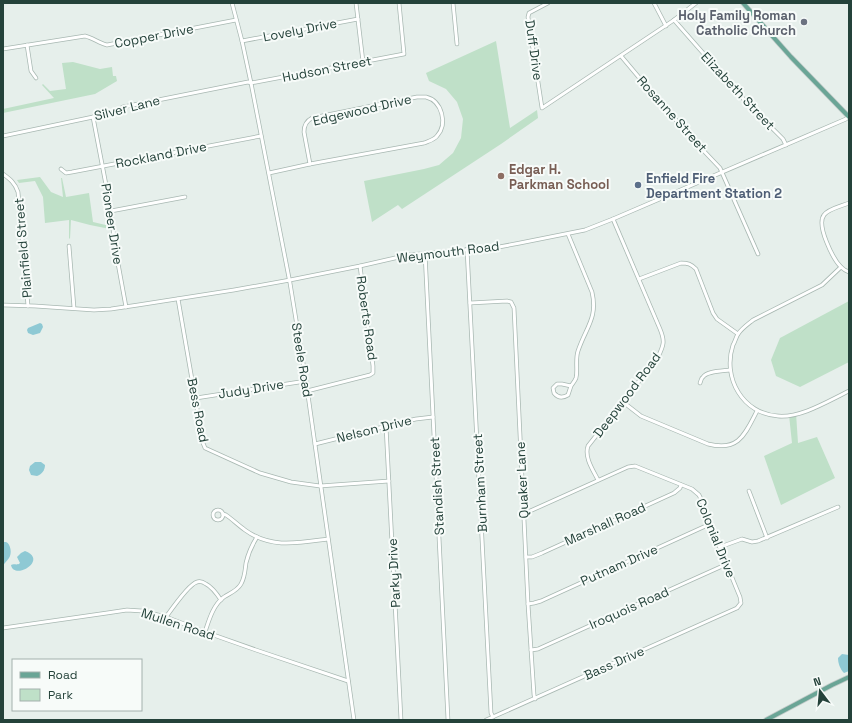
<svg xmlns="http://www.w3.org/2000/svg" width="852" height="723" viewBox="0 0 852 723" font-family="'Space Grotesk',sans-serif">
  <style>
    .green { fill: #bfe0c8 }
    .water { fill: #8ec9d4 }
    .lines { fill: none; stroke-linecap: round; stroke-linejoin: round }
    .minor-casing { stroke: #a8b8b2; stroke-width: 4.5 }
    .major-casing { stroke: #c2cac8; stroke-width: 5.5 }
    .minor { stroke: #fff; stroke-width: 3 }
    .major { stroke: #6aa596; stroke-width: 4 }
    .worship-dot { fill: #6b7280; stroke: #f7fbf9; stroke-width: 1.5 }
    .education-dot { fill: #8d6e63; stroke: #f7fbf9; stroke-width: 1.5 }
    .service-dot { fill: #5c6f8a; stroke: #f7fbf9; stroke-width: 1.5 }
    .labels { text-anchor: middle; dominant-baseline: central; stroke-width: 4; stroke-linejoin: round; paint-order: stroke }
    .worship-label { font-size: 13px; font-weight: bold; fill: #5b616d; stroke: #f7fbf9; text-anchor: end }
    .street-label { font-size: 13px; fill: #24423a; stroke: #f7fbf9 }
    .education-label { font-size: 13px; font-weight: bold; fill: #785e54; stroke: #f7fbf9; text-anchor: start }
    .service-label { font-size: 13px; font-weight: bold; fill: #4e5e75; stroke: #f7fbf9; text-anchor: start }
  </style>
  <rect width="100%" height="100%" fill="#e6efeb"/>
  <g class="green">
    <polygon points="496,41 510,128 537,110 538,118 501,144 402,209 398,205 372,222 364,181 424,169 439,165 453,153 461,138 463,119 457,102 446,89 429,81 426,73"/>
    <polygon points="73,62 100,69 112,67 113,76 116,76 117,81 95,94 3,113 3,109 54,98 42,85 43,84 50,91 66,89 62,63"/>
    <polygon points="40,177 51,192 63,197 61,178 62,178 66,197 89,193 93,222 110,226 110,229 90,225 71,220 70,239 69,238 69,220 45,223 43,197 35,181 19,183 17,180"/>
    <polygon points="849,301 849,362 800,387 776,376 771,360 780,338"/>
    <polygon points="796,413 798,443 817,437 835,478 781,505 764,456 792,443 789,415"/>
  </g>
  <g class="water">
    <polygon points="40,323 42,324 43,327 40,333 33,335 28,333 27,330 28,328"/>
    <path d="M35 462H41L45 465C45 470 42 474 37 476L31 475 29 470 30 466Z"/>
    <path d="M3 542C4 542 5 542 6 542 11 544 12 554 9 558 7 561 5 562 3 566Z"/>
    <path d="M25 551C49 560 14 581 11 565 14 563 17 566 20 563L17 557 21 553Z"/>
    <path d="M842 654 849 655V671L844 673C840 669 838 663 838 658Z"/>
  </g>
  <g class="lines">
    <defs>
      <g id="minor">
        <polyline points="232,3 242,41 251,83 290,283 306,381 354,720"/>
        <polyline points="356,3 363,62"/>
        <polyline points="453,3 457,44"/>
        <polyline points="548,3 529,13 528,17 542,108 674,20 696,3"/>
        <polyline points="654,3 666,26"/>
        <polyline points="674,20 747,103 783,139 786,145"/>
        <polyline points="242,41 358,19"/>
        <polyline points="27,45 31,71 36,78"/>
        <path d="M3 49 85 36C93 38 99 43 107 45L236 20"/>
        <polyline points="621,56 658,100 701,148 720,168 758,254"/>
        <path d="M417 97C420 97 424 97 426 97 442 101 448 124 437 136 434 140 429 141 424 143L310 164 304 132C304 126 306 121 312 118Z"/>
        <polyline points="93,117 111,211 115,247 126,307"/>
        <polyline points="3,136 112,113 123,107 248,82 251,83 404,54 399,3"/>
        <polyline points="61,169 66,173 72,172 261,136"/>
        <polyline points="269,173 310,164"/>
        <path d="M3 174C10 179 15 183 18 192L28 306"/>
        <path d="M849 203C842 206 828 209 824 215 816 225 833 259 841 267 843 269 846 271 849 272"/>
        <polyline points="111,211 185,197"/>
        <path d="M568 234 592 292C598 318 586 327 578 351 575 360 578 371 576 378 575 381 572 384 571 386L562 384H557L553 388 554 393C558 398 563 398 568 395L571 386"/>
        <polyline points="69,246 74,308"/>
        <polyline points="467,249 491,713 493,717"/>
        <polyline points="425,253 448,720"/>
        <path d="M841 267 822 285 753 320C748 324 742 328 738 334 736 337 735 342 733 345 722 378 743 414 778 416 801 418 828 401 849 391"/>
        <path d="M639 279 681 263C688 263 691 264 696 269L713 313 717 319 738 334"/>
        <polyline points="178,299 203,443 205,448 260,473 291,482 320,486 389,481"/>
        <polyline points="470,303 507,301 511,302 514,308 528,604 534,695 535,699"/>
        <polyline points="3,305 35,306 94,310 111,309 138,305 234,290 290,280 360,266 408,255 499,247 520,243 585,230 613,219 846,119 848,117"/>
        <path d="M700 383C701 381 701 378 703 377 707 371 723 371 730 370"/>
        <polyline points="307,391 370,375 373,373 373,366 360,266"/>
        <polyline points="196,398 306,381"/>
        <path d="M623 402 641 416 708 444C739 452 745 434 757 411"/>
        <polyline points="386,426 401,720"/>
        <polyline points="315,444 407,421 416,419 433,417"/>
        <path d="M598 480C593 470 584 457 588 446L658 357C664 345 665 341 660 329L613 219"/>
        <polyline points="749,491 767,538"/>
        <circle cx="218" cy="515" r="5"/>
        <path d="M223 514 226 515C232 519 238 525 245 530 271 549 298 543 328 539"/>
        <polyline points="720,547 742,539 752,542 758,541 838,507"/>
        <polyline points="526,557 532,557 542,553 674,493 680,488 681,485"/>
        <polyline points="528,604 534,603 541,601 710,524"/>
        <path d="M166 617C171 610 189 584 197 582 200 581 203 582 206 584 212 587 217 594 221 600"/>
        <polyline points="3,628 107,613 127,610 142,611 166,617 205,632 256,650 348,681"/>
        <path d="M205 632C209 620 213 605 224 597 230 593 237 591 241 584 245 577 245 570 246 563 248 554 252 545 257 537"/>
        <polyline points="531,650 538,649 727,564"/>
        <polyline points="486,720 737,608 741,603 740,597 710,524 702,501 699,495 692,489 635,466 628,467 530,511 524,513"/>
      </g>
      <g id="major">
        <polyline points="743,3 791,57 849,117"/>
        <polyline points="766,720 832,685 849,677"/>
      </g>
    </defs>
    <use href="#minor" class="minor-casing"/>
    <use href="#major" class="major-casing"/>
    <use href="#minor" class="minor"/>
    <use href="#major" class="major"/>
  </g>
  <circle class="worship-dot" cx="804" cy="22" r="4"/>
  <circle class="education-dot" cx="501" cy="176" r="4"/>
  <circle class="service-dot" cx="638" cy="185" r="4"/>
  <g class="labels">
    <g class="worship-label">
      <text x="796" y="15">Holy Family Roman<tspan x="796" dy="15">Catholic Church</tspan></text>
    </g>
    <g class="street-label">
      <text transform="translate(300 30) rotate(-11)">Lovely Drive</text>
      <text transform="translate(154 36) rotate(-11)">Copper Drive</text>
      <text transform="translate(534 50) rotate(82)">Duff Drive</text>
      <text transform="translate(327 69) rotate(-11)">Hudson Street</text>
      <text transform="translate(738 91) rotate(47)">Elizabeth Street</text>
      <text transform="translate(127 108) rotate(-14)">Silver Lane</text>
      <text transform="translate(362 110) rotate(-13)">Edgewood Drive</text>
      <text transform="translate(672 114) rotate(48)">Rosanne Street</text>
      <text transform="translate(161 155) rotate(-11)">Rockland Drive</text>
      <text transform="translate(112 224) rotate(81)">Pioneer Drive</text>
      <text transform="translate(23 248) rotate(-95)">Plainfield Street</text>
      <text transform="translate(448 252) rotate(-7)">Weymouth Road</text>
      <text transform="translate(367 318) rotate(82)">Roberts Road</text>
      <text transform="translate(302 360) rotate(81)">Steele Road</text>
      <text transform="translate(251 389) rotate(-9)">Judy Drive</text>
      <text transform="translate(627 395) rotate(-53)">Deepwood Road</text>
      <text transform="translate(198 410) rotate(79)">Bess Road</text>
      <text transform="translate(374 429) rotate(-14)">Nelson Drive</text>
      <text transform="translate(522 480) rotate(-93)">Quaker Lane</text>
      <text transform="translate(480 483) rotate(-93)">Burnham Street</text>
      <text transform="translate(437 486) rotate(-93)">Standish Street</text>
      <text transform="translate(605 524) rotate(-24)">Marshall Road</text>
      <text transform="translate(716 538) rotate(68)">Colonial Drive</text>
      <text transform="translate(619 565) rotate(-24)">Putnam Drive</text>
      <text transform="translate(394 573) rotate(-93)">Parky Drive</text>
      <text transform="translate(629 608) rotate(-24)">Iroquois Road</text>
      <text transform="translate(178 624) rotate(18)">Mullen Road</text>
      <text transform="translate(614 663) rotate(-24)">Bass Drive</text>
    </g>
    <g class="education-label">
      <text x="509" y="169">Edgar H.<tspan x="509" dy="15">Parkman School</tspan></text>
    </g>
    <g class="service-label">
      <text x="646" y="178">Enfield Fire<tspan x="646" dy="15">Department Station 2</tspan></text>
    </g>
  </g>
  <rect width="852" height="723" fill="none" stroke="#24423a" stroke-width="8"/>
  <rect x="12" y="659" width="130" height="52" fill="#f7fbf9" stroke="#a3b1ad"/>
  <rect x="20" y="672" width="20" height="6" fill="#6aa596" stroke="#a3b1ad"/>
  <text x="48" y="679" font-size="12" fill="#24423a">Road</text>
  <rect x="20" y="689" width="20" height="12" fill="#bfe0c8" stroke="#a3b1ad"/>
  <text x="48" y="699" font-size="12" fill="#24423a">Park</text>
  <g transform="translate(820 691) rotate(344)" stroke="#f7fbf9" stroke-width="3" paint-order="stroke">
  <path d="M0-3L7 15L0 10L-7 15Z" fill="#24423a"/>
  <text y="-6" font-size="11" font-weight="bold" text-anchor="middle" fill="#24423a">N</text>
  </g>
</svg>
